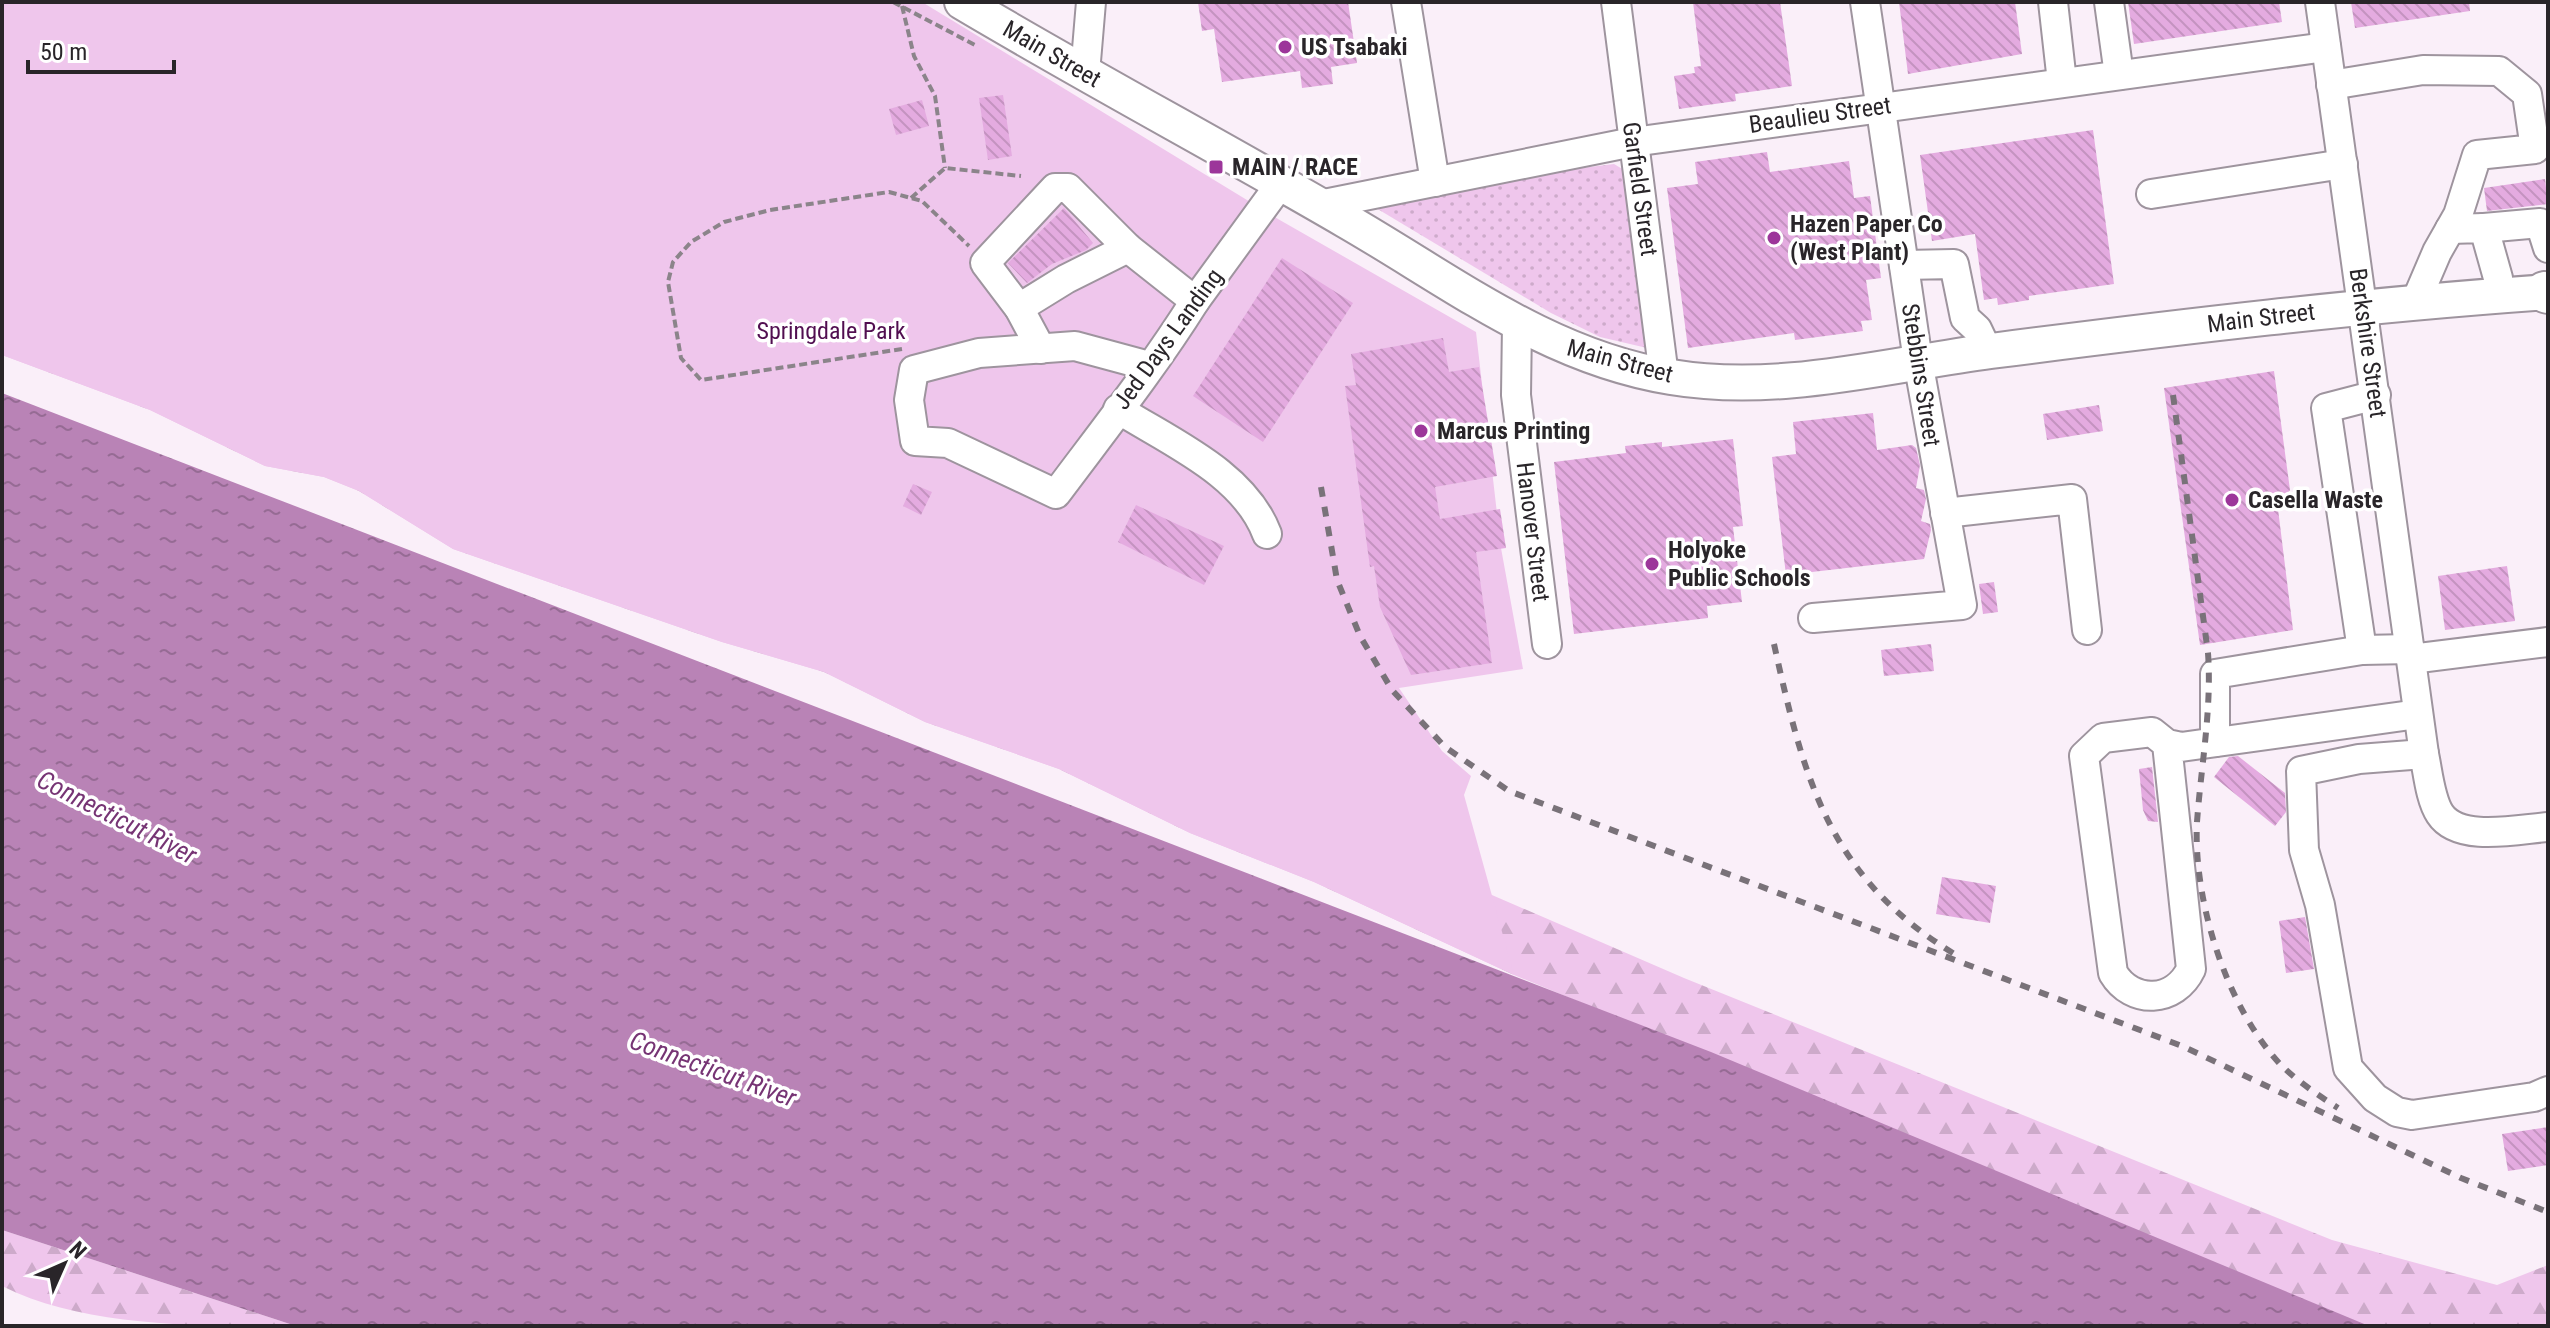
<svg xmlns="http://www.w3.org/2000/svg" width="2550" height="1328" viewBox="0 0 2550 1328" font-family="'Roboto Condensed',sans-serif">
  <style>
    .grass { fill: url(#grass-dots) }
    .forest { fill: url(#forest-firs) }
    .park { fill: #efc6ec }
    .water { fill: url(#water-ripples) }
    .building { fill: url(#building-back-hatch) }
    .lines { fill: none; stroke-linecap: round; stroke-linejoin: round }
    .minor-casing { stroke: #9e949e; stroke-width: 32 }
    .major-casing { stroke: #9e949e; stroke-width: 38 }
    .highway-casing { stroke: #9e949e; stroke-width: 44 }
    .path { stroke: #8b848a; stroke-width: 4; stroke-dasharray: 8 4; stroke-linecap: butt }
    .minor { stroke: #fff; stroke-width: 28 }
    .major { stroke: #fff; stroke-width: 34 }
    .highway { stroke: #fff; stroke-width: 40 }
    .rail { stroke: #797279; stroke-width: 6; stroke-dasharray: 10 10; stroke-linecap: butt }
    .poi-dot { fill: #9c369a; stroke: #fff; stroke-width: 3 }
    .labels { text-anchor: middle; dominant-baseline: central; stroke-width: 7; stroke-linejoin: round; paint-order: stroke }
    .poi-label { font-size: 24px; font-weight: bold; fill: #292529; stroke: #fff; text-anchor: start }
    .street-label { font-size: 24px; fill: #292529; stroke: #fff }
    .park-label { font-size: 24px; fill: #510e50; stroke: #fff }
    .water-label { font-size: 26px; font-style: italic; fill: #763474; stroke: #fff }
  </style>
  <defs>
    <pattern id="grass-dots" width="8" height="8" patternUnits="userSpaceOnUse" patternTransform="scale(2)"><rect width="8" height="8" fill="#efc6ec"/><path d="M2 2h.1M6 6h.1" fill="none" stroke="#cdaaca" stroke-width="1.8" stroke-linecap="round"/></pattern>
    <pattern id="forest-firs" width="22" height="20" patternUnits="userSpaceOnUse" patternTransform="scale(2)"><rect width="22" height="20" fill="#efc6ec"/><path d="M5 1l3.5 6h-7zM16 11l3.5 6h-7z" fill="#cdaaca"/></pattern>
    <pattern id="water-ripples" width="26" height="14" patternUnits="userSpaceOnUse" patternTransform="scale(2)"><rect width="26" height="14" fill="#b983b6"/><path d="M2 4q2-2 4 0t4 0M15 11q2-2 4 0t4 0" fill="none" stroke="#966b94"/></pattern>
    <pattern id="building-back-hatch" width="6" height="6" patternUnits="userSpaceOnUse" patternTransform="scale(2)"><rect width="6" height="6" fill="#e4abe0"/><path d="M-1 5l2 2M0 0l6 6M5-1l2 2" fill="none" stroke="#c493c0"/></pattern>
  </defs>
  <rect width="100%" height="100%" fill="#faeff9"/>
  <polygon class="grass" points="1614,164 1624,170 1647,348 1600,337 1551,313 1376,208 1557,171"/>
  <g class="forest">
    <polygon points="2,270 1203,770 1684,978 2332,1240 2497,1285 2548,1265 2548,1326 2366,1326 1514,975 1314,882 1190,833 1059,769 925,722 824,672 722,642 453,549 359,491 324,477 265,466 150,410 2,355"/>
    <path d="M2 1230 296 1326C199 1326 86 1328 2 1286Z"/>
  </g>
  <polygon class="park" points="2,2 922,2 1278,219 1476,332 1501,548 1523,669 1399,688 1442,751 1471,776 1464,795 1514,975 1314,882 1190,833 1059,769 925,722 824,672 722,642 453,549 359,491 324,477 265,466 150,410 2,355"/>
  <polygon class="water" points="2,393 1711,1052 2369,1326 296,1326 2,1230"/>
  <g class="building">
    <polygon points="1198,2 1348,2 1357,63 1331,67 1333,84 1302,88 1300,71 1222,82 1214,29 1202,31"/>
    <polygon points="1693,2 1780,2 1792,86 1735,94 1736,101 1679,109 1674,76 1695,73 1694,67 1701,66"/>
    <polygon points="1899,2 2015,2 2022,54 1908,74"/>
    <polygon points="2128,2 2279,2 2282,22 2134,44"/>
    <polygon points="2351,2 2469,2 2470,11 2355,28"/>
    <polygon points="1003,95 1012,156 988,160 979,98"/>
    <polygon points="922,100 929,126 896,135 889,109"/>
    <polygon points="2093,130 2114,284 2029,296 2029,300 1998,305 1997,298 1984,300 1975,234 1932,241 1920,155"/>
    <polygon points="1767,152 1770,172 1849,161 1854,198 1870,196 1881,278 1866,280 1872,320 1861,321 1863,331 1795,340 1794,333 1688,348 1667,188 1698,184 1695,162"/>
    <polygon points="2545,179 2548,204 2487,211 2484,188"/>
    <polygon points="1064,208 1093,243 1086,250 1052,264 1027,283 1008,263"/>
    <polygon points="1282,258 1353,303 1263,442 1193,396"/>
    <polygon points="1443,338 1449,372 1479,367 1497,476 1435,487 1440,519 1500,509 1506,548 1476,552 1492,663 1411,675 1380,607 1374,566 1370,567 1345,386 1356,385 1351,354"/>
    <polygon points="2274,371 2290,490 2278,509 2293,630 2200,645 2164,388"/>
    <polygon points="2099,405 2103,431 2047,440 2043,414"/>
    <polygon points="1873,413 1877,450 1912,445 1916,448 1920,465 1916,488 1924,490 1926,499 1921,521 1930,524 1931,530 1924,559 1786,575 1772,457 1796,454 1793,422"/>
    <polygon points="1733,439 1743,526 1733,527 1742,602 1707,606 1708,618 1574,634 1554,462 1626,453 1625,446 1662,442 1662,447"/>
    <polygon points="913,484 932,492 921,515 903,506"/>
    <polygon points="1136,505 1224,546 1204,585 1118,542"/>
    <polygon points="2507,566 2515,621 2445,630 2438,576"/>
    <polygon points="1994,582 1998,612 1983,614 1979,584"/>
    <polygon points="1931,644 1934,671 1884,676 1881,650"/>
    <polygon points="2238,756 2285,793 2286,812 2275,826 2214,777 2229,757"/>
    <polygon points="2152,767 2158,822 2148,821 2143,810 2139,769"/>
    <polygon points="1942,877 1996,886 1990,923 1936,914"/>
    <polygon points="2305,917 2314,969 2286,973 2279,921"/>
    <polygon points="2548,1127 2548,1165 2508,1171 2502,1134"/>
  </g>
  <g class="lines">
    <defs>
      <g id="minor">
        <polyline points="1406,2 1435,182"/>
        <polyline points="1616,2 1664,376"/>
        <polyline points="2053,2 2062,82"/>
        <polyline points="2109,2 2119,75"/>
        <path d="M2320 2 2424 754C2428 772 2430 799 2440 814 2459 843 2519 829 2548 827"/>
        <polyline points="1085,73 1091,2"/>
        <polyline points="2331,85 2423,70 2499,71 2527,94 2535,149 2477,155 2458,215 2437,252 2419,294"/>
        <polyline points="2151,194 2343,164"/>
        <polyline points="1319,205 1633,142 2326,47"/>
        <polyline points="2484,228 2540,223 2548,248"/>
        <polyline points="2450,229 2484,228 2498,278"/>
        <polyline points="1904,265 1954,264 1965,318 1977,329 1988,352"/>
        <polyline points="1019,308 1066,279 1128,248"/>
        <polyline points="1517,324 1516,395 1547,644"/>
        <polyline points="1041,349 1019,308 985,263 1055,188 1068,188 1128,248 1195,301"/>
        <path d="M1149 366 1075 346 979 353 914 370 909 400 915 441 948 443 1056 494C1103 431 1153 368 1195 301L1281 183"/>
        <path d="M1118 409C1170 442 1244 473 1267 534"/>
        <polyline points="1945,513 2072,499 2087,630"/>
        <polyline points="1813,618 1962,605 1918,361 1865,2"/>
        <polyline points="2362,650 2410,649"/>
        <polyline points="2411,659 2548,642"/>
        <polyline points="2215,742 2215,674 2362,650 2326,408 2376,395"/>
        <path d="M2167 744 2191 969C2175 1003 2132 1005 2113 973L2084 756 2103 738 2152 732 2167 744 2181 747 2418 714"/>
        <polyline points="2424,754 2359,759 2301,771 2304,850 2320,905 2348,1068 2375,1098 2397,1112 2412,1115 2534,1097 2548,1091"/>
      </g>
      <path id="major" d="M962 2C1088 77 1218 146 1345 220 1451 281 1547 357 1671 377 1778 395 1886 365 1991 351 2177 327 2362 305 2548 292"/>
      <polyline id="highway" points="2545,292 2548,293"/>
    </defs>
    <use href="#minor" class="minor-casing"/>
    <use href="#major" class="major-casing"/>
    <use href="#highway" class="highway-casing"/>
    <g class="path">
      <polyline points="893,2 975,45"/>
      <polyline points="902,6 914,56 935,96 945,168"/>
      <polyline points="911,198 945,168 1021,176"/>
      <polyline points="902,349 701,380 681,358 668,282 673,262 691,242 724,222 770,210 889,192 922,201 969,246"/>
    </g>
    <use href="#minor" class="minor"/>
    <use href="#major" class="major"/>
    <use href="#highway" class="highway"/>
    <g class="rail">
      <path d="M2173 395 2208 653C2212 709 2201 766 2197 822 2193 900 2226 1006 2280 1064 2297 1081 2318 1095 2338 1108"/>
      <polyline points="1321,487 1337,580 1360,636 1392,690 1445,747 1509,791 2182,1046 2461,1178 2548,1212"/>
      <path d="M1774 644C1804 780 1829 878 1956 955"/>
    </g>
  </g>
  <g class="poi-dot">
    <circle cx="1285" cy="47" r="8"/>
    <rect x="1208" y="159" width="16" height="16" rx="4"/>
    <circle cx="1774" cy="238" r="8"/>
    <circle cx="1421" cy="431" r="8"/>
    <circle cx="2232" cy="500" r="8"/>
    <circle cx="1652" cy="564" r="8"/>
  </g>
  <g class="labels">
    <g class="poi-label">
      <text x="1301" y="47">US Tsabaki</text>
      <text x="1232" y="167">MAIN / RACE</text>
      <text x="1790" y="224">Hazen Paper Co<tspan x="1790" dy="28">(West Plant)</tspan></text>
      <text x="1437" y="431">Marcus Printing</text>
      <text x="2248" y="500">Casella Waste</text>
      <text x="1668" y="550">Holyoke<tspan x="1668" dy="28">Public Schools</tspan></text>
    </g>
    <g class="street-label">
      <text transform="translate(1052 54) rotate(30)">Main Street</text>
      <text transform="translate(1820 115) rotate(-8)">Beaulieu Street</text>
      <text transform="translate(1640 189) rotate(82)">Garfield Street</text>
      <text transform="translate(2261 318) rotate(-7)">Main Street</text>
      <text transform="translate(1168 339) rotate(-54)">Jed Days Landing</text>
      <text transform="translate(2368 343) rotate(82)">Berkshire Street</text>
      <text transform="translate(1620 361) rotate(15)">Main Street</text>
      <text transform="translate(1921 375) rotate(81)">Stebbins Street</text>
      <text transform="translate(1533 532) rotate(83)">Hanover Street</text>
    </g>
    <g class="park-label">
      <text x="831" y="331">Springdale Park</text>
    </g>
    <g class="water-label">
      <text transform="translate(117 817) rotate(27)">Connecticut River</text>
      <text transform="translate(713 1069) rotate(20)">Connecticut River</text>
    </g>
  </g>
  <rect width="2550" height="1328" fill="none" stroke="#292529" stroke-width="8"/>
  <g transform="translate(64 1264) rotate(45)" stroke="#ffffff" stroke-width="6" paint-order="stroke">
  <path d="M0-6L14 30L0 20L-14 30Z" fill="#292529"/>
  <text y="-12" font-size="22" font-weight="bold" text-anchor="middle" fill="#292529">N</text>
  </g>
  <path d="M28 60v12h146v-12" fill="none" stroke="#292529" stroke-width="4"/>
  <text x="40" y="60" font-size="24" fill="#292529" stroke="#ffffff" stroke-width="6" paint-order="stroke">50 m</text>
</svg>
